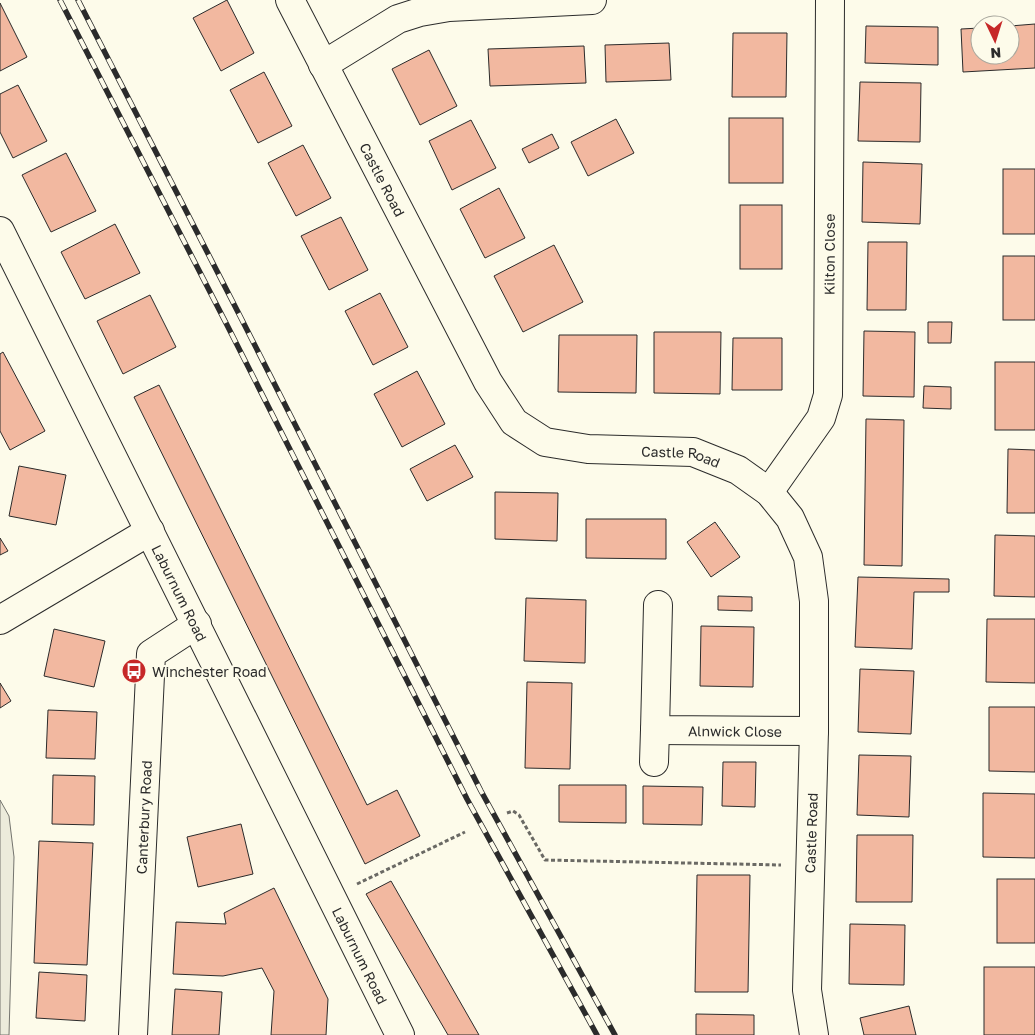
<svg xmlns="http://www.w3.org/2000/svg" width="1035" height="1035" viewBox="0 0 1035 1035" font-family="'Golos Text',sans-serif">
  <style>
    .green { fill: #ecebdb; stroke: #74746e }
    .building { fill: #f2b8a0; stroke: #2b2b2b }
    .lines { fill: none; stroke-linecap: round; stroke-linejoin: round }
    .minor-casing { stroke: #2b2b2b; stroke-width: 30 }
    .path { stroke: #6a6964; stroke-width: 3; stroke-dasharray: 4 2.5; stroke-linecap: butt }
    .minor { stroke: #fdfbea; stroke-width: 28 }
    .rail-casing { stroke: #2b2b2b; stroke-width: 5.5 }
    .rail { stroke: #fdfbea; stroke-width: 4; stroke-dasharray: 11; stroke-linecap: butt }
    .labels { text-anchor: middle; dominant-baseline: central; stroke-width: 4; stroke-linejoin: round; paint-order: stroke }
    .street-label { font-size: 14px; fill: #2b2b2b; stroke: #fdfbea }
    .poi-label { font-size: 14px; fill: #2b2b2b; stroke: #fdfbea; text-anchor: start }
  </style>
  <rect width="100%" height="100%" fill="#fdfbea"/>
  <polygon class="green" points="0,800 9,816 14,857 9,1035 0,1035"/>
  <g class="building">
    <polygon points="227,0 254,53 221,71 193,18"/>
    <polygon points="0,3 27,57 0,71"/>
    <polygon points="1035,24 1035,68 963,72 961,29 980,28 980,55 1010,55 1010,26"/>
    <polygon points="866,26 938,27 938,65 865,63"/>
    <polygon points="733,33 787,33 786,97 732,97"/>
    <polygon points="669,43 671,80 606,82 605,45"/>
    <polygon points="584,46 586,83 490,86 488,49"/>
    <polygon points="429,50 457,106 420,125 392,69"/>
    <polygon points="264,72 292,126 258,143 230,90"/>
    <polygon points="860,82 921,83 920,142 858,141"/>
    <polygon points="18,85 47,141 13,158 0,132 0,94"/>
    <rect x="729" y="118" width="54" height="65"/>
    <polygon points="616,119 634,153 588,176 571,142"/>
    <polygon points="471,120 496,168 452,190 429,141"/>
    <polygon points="552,134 559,148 529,163 522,149"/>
    <polygon points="303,145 331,198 296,216 268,163"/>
    <polygon points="66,153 96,211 51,232 22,175"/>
    <polygon points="863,162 922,164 920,224 862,222"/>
    <rect x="1003" y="169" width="32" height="65"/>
    <polygon points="499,188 525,238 485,258 460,209"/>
    <rect x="740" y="205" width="42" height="64"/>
    <polygon points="341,217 368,270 329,290 301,236"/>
    <polygon points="115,224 140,273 85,299 61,252"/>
    <polygon points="868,242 907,242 906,310 867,310"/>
    <polygon points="554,245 583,302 523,332 494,276"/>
    <rect x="1003" y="256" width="32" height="64"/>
    <polygon points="380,293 408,347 373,365 345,311"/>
    <polygon points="150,295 176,347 123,374 97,321"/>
    <polygon points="928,322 952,322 951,343 928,343"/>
    <polygon points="864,331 915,332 914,397 863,396"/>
    <polygon points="654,332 721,332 720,394 654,393"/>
    <polygon points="559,335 637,335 636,393 558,392"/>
    <polygon points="733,338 782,338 782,390 732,390"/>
    <polygon points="3,352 45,431 10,450 0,431 0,354"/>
    <rect x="995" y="362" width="40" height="68"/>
    <polygon points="417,371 445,424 402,447 374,394"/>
    <polygon points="159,385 367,805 397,790 420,836 365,864 134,397"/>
    <polygon points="924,386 951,387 951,409 923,408"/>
    <polygon points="866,419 904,420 902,566 864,565"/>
    <polygon points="455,445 473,477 427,501 410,469"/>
    <polygon points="1008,449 1035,450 1035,513 1007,513"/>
    <polygon points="19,466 66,475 56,525 9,516"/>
    <polygon points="495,492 558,493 557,541 495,539"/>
    <polygon points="586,519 666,519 666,559 586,558"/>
    <polygon points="715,522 740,557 711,577 687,542"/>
    <polygon points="995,535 1035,536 1035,597 994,596"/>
    <polygon points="0,538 8,551 0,555"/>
    <polygon points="858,577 949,579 949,592 914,592 912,649 855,647"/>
    <polygon points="718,596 752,597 752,611 718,610"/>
    <polygon points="526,598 586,600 585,663 524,661"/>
    <polygon points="987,619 1035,619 1035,683 986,682"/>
    <polygon points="701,626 754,627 753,687 700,686"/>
    <polygon points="54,629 105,641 94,687 44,676"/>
    <polygon points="860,669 914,671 911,734 858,732"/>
    <polygon points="527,682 572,683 570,769 525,768"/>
    <polygon points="0,683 11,701 0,708"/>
    <polygon points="989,707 1035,707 1035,772 989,771"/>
    <polygon points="48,710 97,712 95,759 46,758"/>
    <polygon points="859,755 911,756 909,817 857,815"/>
    <polygon points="723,762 756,762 755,807 722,806"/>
    <polygon points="53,775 95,776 94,825 52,824"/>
    <polygon points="559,785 626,785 626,823 559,822"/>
    <polygon points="643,786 703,787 702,825 643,824"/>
    <polygon points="983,793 1035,794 1035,858 983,857"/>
    <polygon points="241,824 253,874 198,887 187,837"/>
    <polygon points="857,835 913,835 912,902 856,902"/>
    <polygon points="39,841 93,843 87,965 34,963"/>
    <polygon points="697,875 750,875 748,992 695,992"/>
    <rect x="997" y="879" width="38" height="64"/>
    <polygon points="391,881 479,1035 448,1035 366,894"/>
    <polygon points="274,888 328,999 326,1035 271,1035 274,991 262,968 223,976 173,974 176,922 226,924 224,913"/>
    <polygon points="850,924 905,925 904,985 849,984"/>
    <rect x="984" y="967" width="51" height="68"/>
    <polygon points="39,972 87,975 85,1021 36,1018"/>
    <polygon points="175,989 222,992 219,1035 172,1035"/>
    <polygon points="909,1006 916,1035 864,1035 860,1018"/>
    <polygon points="696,1014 754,1015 754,1035 696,1035"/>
  </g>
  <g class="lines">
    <defs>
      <g id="minor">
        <path id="s1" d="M290 0 488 382 514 422 545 442 588 449 693 452 738 470 769 492 790 518 808 557 814 601V731L807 990 814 1035"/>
        <polyline points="323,65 398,19 420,12 449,7 592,0"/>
        <path id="s2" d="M0 231 400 1035"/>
        <path id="s3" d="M769 492 821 418 828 395 830 0"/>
        <path id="s4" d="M658 605 655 730 814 731"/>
        <polyline points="0,620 150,531"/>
        <polyline points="654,762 655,730"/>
        <path id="s5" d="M133 1035 151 654 197 624"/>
      </g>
    </defs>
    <use href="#minor" class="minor-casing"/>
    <g class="path">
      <polyline points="507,813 513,811 519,815 545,860 781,865"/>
      <polyline points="357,884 465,832"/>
    </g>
    <use href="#minor" class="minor"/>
    <defs>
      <g id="rail">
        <polyline points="60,0 226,323 467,799 597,1035"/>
        <polyline points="78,0 240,316 481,791 615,1035"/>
      </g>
    </defs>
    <use href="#rail" class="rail-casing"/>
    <use href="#rail" class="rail"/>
  </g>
  <defs>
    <symbol id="bus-disc" viewBox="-11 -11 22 22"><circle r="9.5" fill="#c62828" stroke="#fdfbea"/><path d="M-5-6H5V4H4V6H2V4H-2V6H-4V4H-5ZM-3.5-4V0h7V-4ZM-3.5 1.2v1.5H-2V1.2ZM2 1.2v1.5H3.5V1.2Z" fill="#fff"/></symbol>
  </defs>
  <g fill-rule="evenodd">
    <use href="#bus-disc" x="120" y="657" width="28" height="28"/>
  </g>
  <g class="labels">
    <g class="street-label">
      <text stroke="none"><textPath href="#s1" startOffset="202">Castle Road</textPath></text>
      <text stroke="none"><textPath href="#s3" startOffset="255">Kilton Close</textPath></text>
      <text stroke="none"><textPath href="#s1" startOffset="652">Castle Road</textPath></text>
      <text stroke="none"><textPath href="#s2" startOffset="404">Laburnum Road</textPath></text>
      <text stroke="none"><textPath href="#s4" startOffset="205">Alnwick Close</textPath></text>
      <text stroke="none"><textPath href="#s5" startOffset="218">Canterbury Road</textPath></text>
      <text transform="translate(811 833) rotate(-88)">Castle Road</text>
      <text stroke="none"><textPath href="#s2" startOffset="809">Laburnum Road</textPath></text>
    </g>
    <g class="poi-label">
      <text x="152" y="671">Winchester Road</text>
    </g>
  </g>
  <g transform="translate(995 40) rotate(176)"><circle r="24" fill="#fdfbea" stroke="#a9a89e"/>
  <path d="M0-4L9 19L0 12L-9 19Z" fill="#c62828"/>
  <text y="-8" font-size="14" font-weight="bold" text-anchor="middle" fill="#2b2b2b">N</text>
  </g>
</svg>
